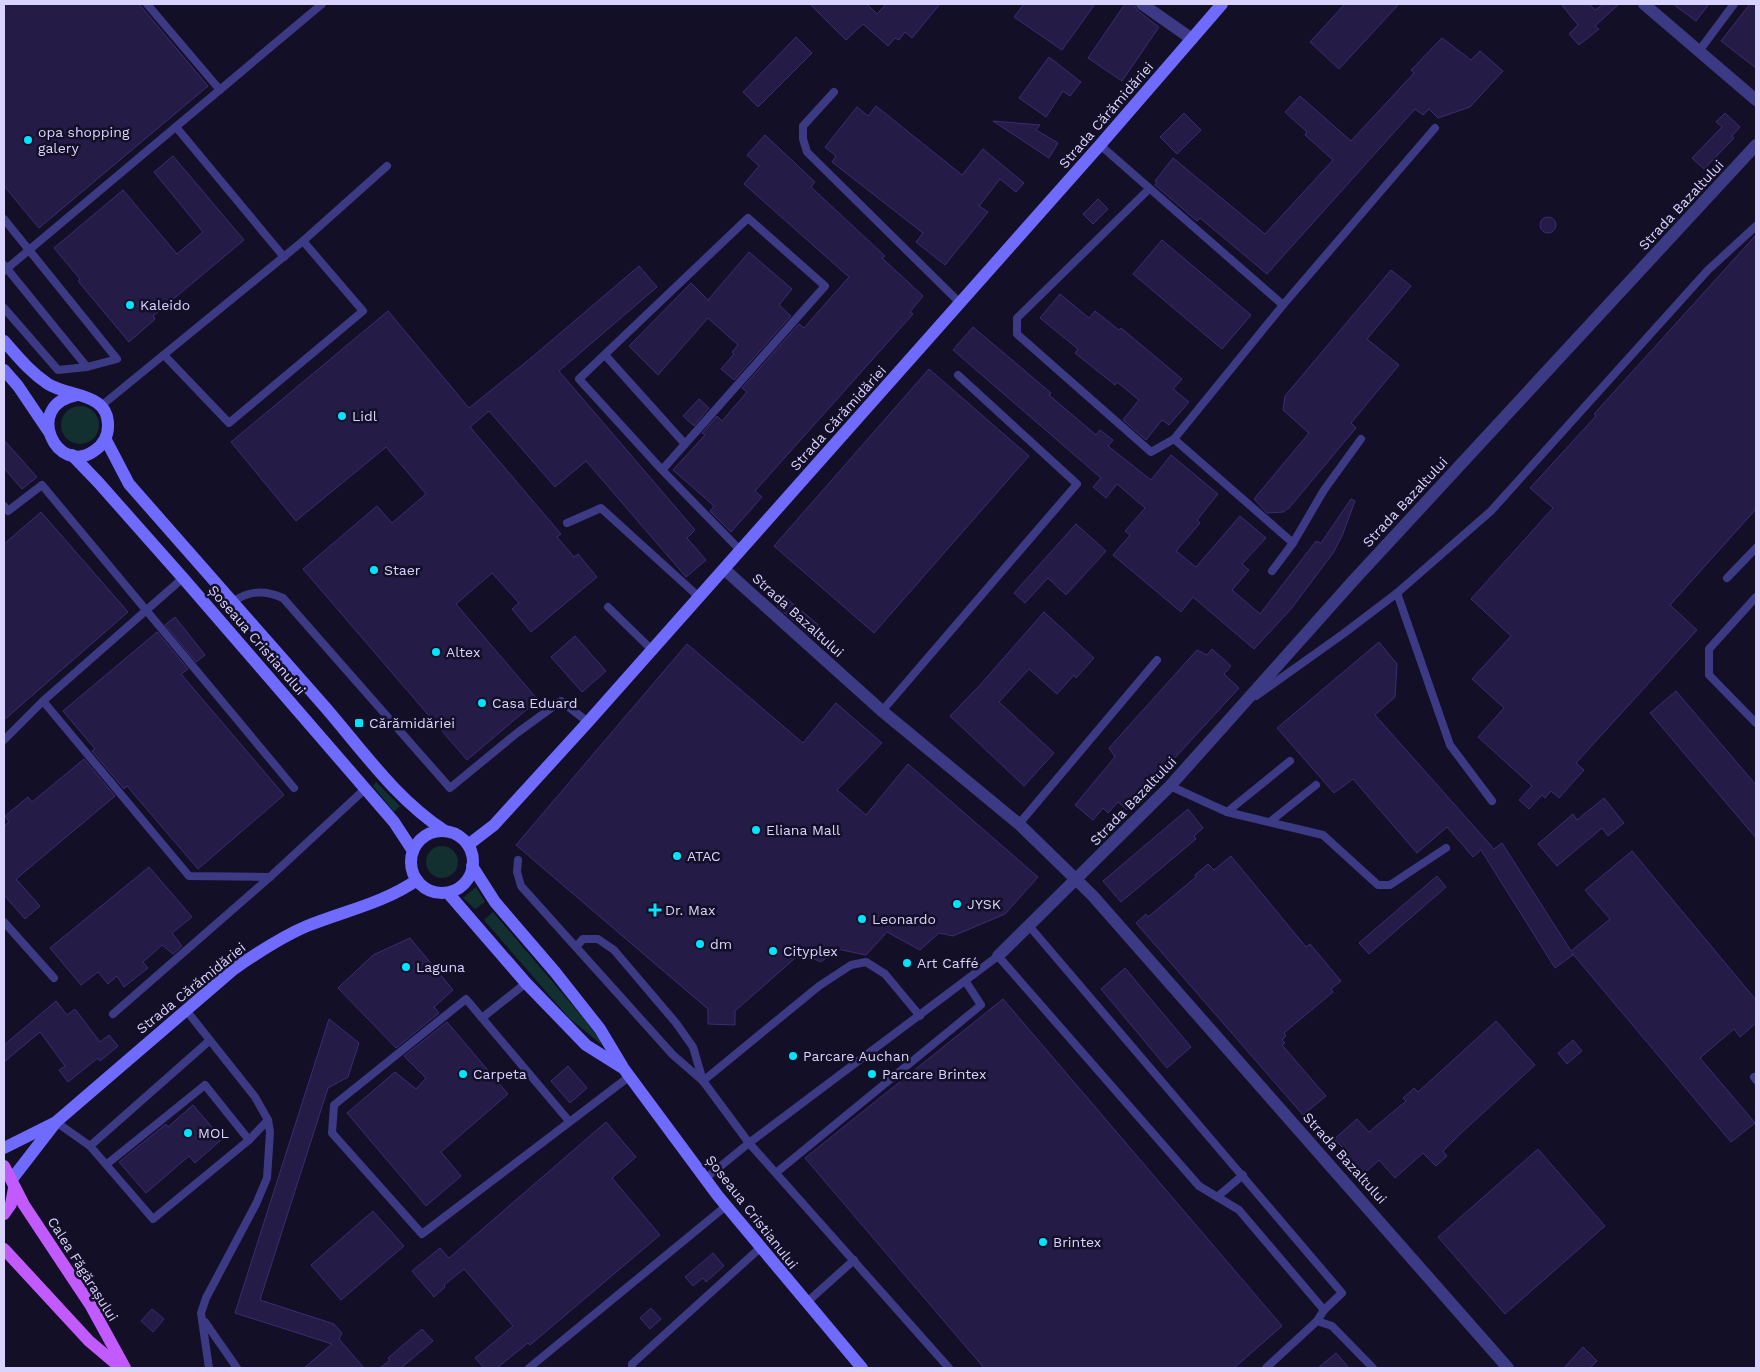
<svg xmlns="http://www.w3.org/2000/svg" width="1760" height="1372" viewBox="0 0 1760 1372" font-family="'Work Sans',sans-serif">
  <style>
    .green { fill: #12302f }
    .building { fill: #241b47; stroke: #3b2d73 }
    .lines { fill: none; stroke-linecap: round; stroke-linejoin: round }
    .lane { stroke: #3d3a85; stroke-width: 8 }
    .street { stroke: #3d3a85; stroke-width: 12 }
    .secondary { stroke: #6f6bff; stroke-width: 12 }
    .primary { stroke: #c25bff; stroke-width: 12 }
    .poi-dot { fill: #00e5ff; stroke: #130f26; stroke-width: 2 }
    .labels { text-anchor: middle; dominant-baseline: central; stroke-width: 5; stroke-linejoin: round; paint-order: stroke }
    .street-label { font-size: 14px; fill: #d9d4ff; stroke: #130f26 }
    .poi-label { font-size: 14px; fill: #d9d4ff; stroke: #130f26; text-anchor: start }
  </style>
  <rect width="100%" height="100%" fill="#130f26"/>
  <g class="green">
    <circle cx="80" cy="425" r="19"/>
    <polygon points="376,782 400,806 394,812 373,786"/>
    <circle cx="442" cy="862" r="16"/>
    <polygon points="476,887 485,902 475,909 463,898"/>
    <polygon points="493,912 585,1020 607,1049 569,1018 484,920"/>
  </g>
  <g class="building">
    <polygon points="4,4 139,4 208,86 39,228 4,186"/>
    <polygon points="810,4 867,4 877,14 886,4 940,4 912,38 905,32 899,40 895,38 888,46 863,24 846,40"/>
    <polygon points="1024,4 1095,4 1062,50 1014,17"/>
    <polygon points="1125,4 1134,4 1137,10 1159,27 1122,81 1088,58"/>
    <polygon points="1345,4 1399,4 1339,69 1310,42"/>
    <polygon points="1561,4 1589,4 1595,10 1604,4 1619,4 1595,26 1599,29 1579,45 1569,34 1578,25"/>
    <polygon points="1673,4 1709,4 1696,21"/>
    <polygon points="1750,4 1756,4 1756,68 1721,41"/>
    <polygon points="796,37 812,53 758,107 743,92"/>
    <polygon points="1442,38 1471,60 1480,51 1503,71 1470,107 1438,118 1429,109 1423,115 1415,109 1267,274 1200,218 1197,221 1155,185 1157,182 1155,181 1173,158 1265,234 1333,160 1305,135 1307,132 1285,112 1300,96 1351,141 1414,73 1411,70"/>
    <polygon points="1049,57 1081,82 1070,96 1063,91 1046,117 1019,98"/>
    <polygon points="876,106 962,175 983,149 1024,183 1016,192 1000,179 979,206 988,212 945,265 916,242 923,233 832,162 836,156 825,147 857,107 868,116"/>
    <polygon points="1184,113 1201,130 1177,154 1160,137"/>
    <polygon points="1725,113 1740,127 1732,136 1734,138 1704,169 1692,158 1722,127 1716,122"/>
    <polygon points="993,121 1040,125 1036,130 1058,143 1049,158"/>
    <polygon points="765,135 815,182 811,187 885,256 882,258 923,296 910,312 913,314 755,491 762,497 731,532 710,511 714,506 673,470 705,435 702,433 717,416 722,421 747,392 742,388 799,324 804,328 849,277 744,184 759,166 747,155"/>
    <polygon points="173,156 244,240 153,316 155,319 129,342 78,281 80,279 54,248 123,190 177,254 203,232 154,172"/>
    <polygon points="1098,199 1108,209 1093,224 1083,214"/>
    <circle cx="1548" cy="225" r="8"/>
    <polygon points="1756,235 1756,509 1670,605 1697,630 1576,763 1584,770 1559,798 1551,791 1545,798 1542,795 1529,809 1519,800 1532,786 1478,737 1504,708 1472,679 1511,636 1471,599 1553,508 1530,488 1596,416 1594,414"/>
    <polygon points="1162,240 1251,315 1222,349 1133,274"/>
    <polygon points="749,252 792,289 779,305 791,316 734,380 721,369 734,354 732,352 738,345 708,318 658,375 629,346 691,283 708,300"/>
    <polygon points="639,266 657,287 559,371 695,530 687,538 706,560 686,577 586,461 555,487 489,411 470,427 561,534 557,537 574,557 578,554 597,577 531,632 512,609 519,603 492,573 456,604 538,700 467,760 303,569 377,506 392,523 426,494 386,447 296,521 231,442 388,311 469,408 531,358"/>
    <polygon points="1391,270 1411,286 1367,339 1399,365 1351,423 1356,428 1289,508 1283,512 1267,513 1254,499 1309,433 1283,410 1285,396"/>
    <polygon points="1060,294 1089,318 1095,311 1119,330 1121,328 1182,379 1173,389 1189,402 1169,425 1162,420 1146,440 1123,420 1139,400 1117,382 1115,385 1075,353 1078,349 1040,318"/>
    <polygon points="973,327 1051,393 1049,395 1096,435 1100,430 1113,440 1108,446 1151,480 1171,455 1218,494 1197,520 1200,523 1176,551 1196,567 1240,516 1266,538 1242,564 1249,570 1232,590 1260,614 1316,541 1321,543 1351,499 1355,501 1342,536 1333,553 1291,609 1254,649 1193,597 1181,612 1113,555 1130,535 1125,531 1145,508 1117,484 1106,498 1093,487 1101,478 953,350"/>
    <polygon points="929,369 1029,456 874,633 774,546"/>
    <polygon points="699,399 709,408 694,426 683,416"/>
    <polygon points="4,440 37,477 22,489 4,468"/>
    <polygon points="41,512 128,612 4,720 4,544"/>
    <polygon points="1076,524 1106,551 1066,595 1048,578 1025,603 1014,593"/>
    <polygon points="785,597 822,628 813,638 777,606"/>
    <polygon points="1044,612 1094,658 1076,678 1074,675 1057,694 1029,669 999,702 1054,753 1024,786 950,716 980,685"/>
    <polygon points="175,617 205,655 196,662 165,625"/>
    <polygon points="157,632 188,669 181,674 284,795 198,869 127,786 124,789 92,751 95,749 63,711"/>
    <polygon points="575,636 606,671 582,692 551,657"/>
    <polygon points="1379,642 1397,664 1395,697 1375,715 1494,849 1502,843 1571,951 1610,919 1585,890 1632,851 1756,1000 1756,1023 1740,1037 1734,1029 1700,1058 1755,1123 1731,1142 1572,953 1573,955 1555,968 1481,850 1473,857 1447,827 1417,853 1353,779 1334,793 1277,728"/>
    <polygon points="687,644 803,743 836,703 882,743 837,790 866,815 908,764 1038,877 1005,914 953,936 939,933 920,950 887,932 866,955 837,949 821,962 801,953 735,1011 735,1025 708,1024 708,1009 516,845"/>
    <polygon points="1212,649 1231,666 1224,674 1239,688 1127,810 1118,802 1108,813 1103,808 1093,820 1075,805 1115,757 1109,748 1197,650 1207,655"/>
    <polygon points="1676,691 1756,785 1756,838 1650,713"/>
    <polygon points="84,759 115,796 16,879 40,906 25,919 4,895 4,826 9,822 5,816 28,797 32,802"/>
    <polygon points="1604,798 1624,823 1608,836 1602,828 1557,866 1538,844 1573,814 1577,820"/>
    <polygon points="1188,809 1203,828 1194,836 1196,839 1121,902 1103,881"/>
    <polygon points="1231,856 1306,947 1310,944 1341,981 1331,989 1333,992 1284,1033 1286,1036 1282,1040 1285,1043 1282,1045 1326,1096 1303,1115 1136,923 1146,914 1148,917 1196,877 1195,875 1208,864 1214,870"/>
    <polygon points="149,867 192,917 172,933 182,946 173,954 162,945 143,962 148,968 124,987 117,976 108,984 98,972 81,985 50,948"/>
    <polygon points="1437,876 1446,887 1369,954 1359,943"/>
    <polygon points="410,938 453,990 434,1007 439,1013 396,1048 338,988 373,955"/>
    <polygon points="1125,968 1191,1047 1167,1068 1101,989"/>
    <polygon points="1003,999 1282,1326 1234,1368 984,1368 805,1158"/>
    <polygon points="56,1001 67,1015 75,1009 100,1042 109,1035 118,1046 100,1061 98,1058 68,1082 59,1070 65,1066 40,1032 4,1062 4,1045"/>
    <polygon points="329,1019 359,1043 348,1077 328,1088 260,1300 334,1324 342,1333 339,1339 364,1368 304,1368 332,1344 235,1313"/>
    <polygon points="1496,1021 1535,1065 1458,1136 1443,1151 1447,1156 1436,1166 1423,1153 1395,1178 1379,1160 1359,1178 1340,1158 1347,1152 1334,1139 1357,1119 1369,1132 1406,1101 1403,1098 1414,1088 1418,1092"/>
    <polygon points="447,1022 508,1094 441,1152 461,1176 426,1206 347,1113 395,1072 416,1089 426,1078 404,1056"/>
    <polygon points="1573,1040 1582,1051 1567,1064 1558,1053"/>
    <polygon points="568,1066 587,1088 570,1103 551,1081"/>
    <polygon points="193,1105 222,1139 195,1163 189,1156 146,1193 119,1162 166,1124 168,1127"/>
    <polygon points="606,1122 636,1157 612,1178 660,1235 530,1345 528,1343 497,1368 484,1368 475,1358 513,1326 464,1269 444,1285 445,1287 434,1297 412,1271 440,1248 449,1258"/>
    <polygon points="1538,1149 1605,1226 1505,1314 1438,1237"/>
    <polygon points="373,1211 404,1246 341,1300 311,1265"/>
    <polygon points="713,1253 724,1266 706,1282 703,1278 693,1286 685,1277"/>
    <polygon points="651,1308 661,1319 650,1329 640,1318"/>
    <polygon points="152,1309 164,1319 153,1332 141,1321"/>
    <polygon points="422,1329 433,1341 401,1368 380,1368 390,1360 388,1358"/>
    <polygon points="1583,1347 1597,1361 1590,1368 1564,1368"/>
    <polygon points="1336,1353 1349,1368 1318,1368"/>
  </g>
  <g class="lines">
    <g class="lane">
      <polyline points="147,4 220,90"/>
      <polyline points="1699,51 1734,4"/>
      <polyline points="834,92 803,126 803,139 807,152 960,303"/>
      <polyline points="176,127 284,257"/>
      <polyline points="1100,145 1283,305"/>
      <polyline points="1149,189 1017,318 1017,334 1151,452 1174,439 1283,305 1435,128"/>
      <polyline points="4,219 117,359 87,367 4,265"/>
      <polyline points="4,271 322,4"/>
      <polyline points="4,308 58,370 87,367"/>
      <polyline points="164,355 229,423 363,311 303,241"/>
      <polyline points="605,355 685,444"/>
      <polyline points="101,406 303,241 387,166"/>
      <polyline points="1174,439 1293,543"/>
      <polyline points="662,470 825,286 748,218 579,379 662,470 740,550"/>
      <polyline points="4,506 8,511 42,485 294,788"/>
      <polyline points="567,523 601,508 699,597"/>
      <polyline points="1272,571 1293,543 1324,490 1361,439"/>
      <polyline points="1727,578 1756,548"/>
      <polyline points="1397,593 1450,745 1492,801"/>
      <polyline points="1756,597 1709,649 1709,675 1756,723"/>
      <path d="M233 602C249 590 265 590 283 598L450 788 517 733 561 701 588 722"/>
      <polyline points="608,607 653,651"/>
      <polyline points="1256,696 1343,634 1397,593 1491,511 1708,270 1756,226"/>
      <polyline points="43,701 189,876 270,877"/>
      <polyline points="882,711 1077,484 958,375"/>
      <polyline points="4,740 43,701 183,578"/>
      <polyline points="1170,786 1227,812 1323,835 1378,885 1390,885 1446,848"/>
      <polyline points="1227,812 1290,761"/>
      <polyline points="1271,821 1316,785"/>
      <polyline points="1019,824 1157,660"/>
      <polyline points="518,860 517,872 521,886 673,1055 703,1081 749,1143 949,1368"/>
      <polyline points="4,922 54,978"/>
      <polyline points="1030,927 1342,1293 1324,1310"/>
      <polyline points="576,947 583,939 598,939 614,950 676,1023 693,1047 703,1081 819,986 851,965 866,962 885,974 920,1016"/>
      <polyline points="186,1010 255,1097 268,1120 270,1132 267,1178 256,1204 206,1298 201,1313 209,1368"/>
      <polyline points="113,1014 270,877 365,789"/>
      <polyline points="482,1018 526,983"/>
      <polyline points="1754,1077 1756,1080"/>
      <polyline points="569,1121 466,999 334,1105 332,1133 422,1234 630,1076"/>
      <polyline points="56,1122 90,1146 153,1219 249,1140 268,1120"/>
      <polyline points="90,1146 209,1041"/>
      <polyline points="107,1164 205,1085 249,1140"/>
      <polyline points="777,1172 981,1005 966,982"/>
      <polyline points="706,1178 749,1143 998,956 1199,1186 1239,1210 1324,1310 1317,1321 1266,1368"/>
      <polyline points="1217,1197 1243,1175"/>
      <polyline points="806,1303 854,1260"/>
      <polyline points="1317,1321 1332,1326 1373,1368"/>
      <polyline points="205,1322 237,1368"/>
      <polyline points="529,1368 726,1206"/>
      <polyline points="632,1368 632,1364 760,1248"/>
    </g>
    <g class="street">
      <polyline points="1142,4 1192,39"/>
      <polyline points="1644,4 1756,100"/>
      <polyline points="724,569 882,711 1019,824 1093,896 1508,1368"/>
      <polyline points="998,956 1170,786 1352,582 1756,145"/>
    </g>
    <g class="secondary">
      <path d="M4 341C18 357 30 372 48 384 68 397 109 392 108 426 108 437 103 445 94 451 57 477 22 405 77 395"/>
      <polyline points="4,370 18,386 49,432"/>
      <path d="M106 440 129 484C194 558 259 632 325 707 363 751 396 799 445 831"/>
      <polyline points="72,455 98,482 183,578 394,822 413,851"/>
      <circle cx="442" cy="862" r="31"/>
      <polyline points="468,845 494,825 588,722 1100,145 1222,4"/>
      <polyline points="472,866 495,902 555,972 600,1029 624,1069 718,1196 862,1368"/>
      <polyline points="448,893 526,983 586,1045 621,1067"/>
      <polyline points="4,1148 54,1123"/>
      <path d="M12 1179 56 1122 234 969C257 953 281 937 307 926 344 911 384 903 417 880"/>
    </g>
    <g class="primary">
      <polyline points="4,1166 24,1205 91,1306 125,1368"/>
      <polyline points="4,1214 11,1204 14,1188"/>
      <polyline points="4,1249 89,1341 121,1368"/>
    </g>
  </g>
  <g class="poi-dot">
    <circle cx="28" cy="140" r="5"/>
    <circle cx="130" cy="305" r="5"/>
    <circle cx="342" cy="416" r="5"/>
    <circle cx="374" cy="570" r="5"/>
    <circle cx="436" cy="652" r="5"/>
    <circle cx="482" cy="703" r="5"/>
    <rect x="354" y="718" width="10" height="10" rx="2.5"/>
    <circle cx="756" cy="830" r="5"/>
    <circle cx="677" cy="856" r="5"/>
    <circle cx="957" cy="904" r="5"/>
    <path d="M652.5 902.5h5v5h5v5h-5v5h-5v-5h-5v-5h5z"/>
    <circle cx="862" cy="919" r="5"/>
    <circle cx="700" cy="944" r="5"/>
    <circle cx="773" cy="951" r="5"/>
    <circle cx="907" cy="963" r="5"/>
    <circle cx="406" cy="967" r="5"/>
    <circle cx="793" cy="1056" r="5"/>
    <circle cx="463" cy="1074" r="5"/>
    <circle cx="872" cy="1074" r="5"/>
    <circle cx="188" cy="1133" r="5"/>
    <circle cx="1043" cy="1242" r="5"/>
  </g>
  <g class="labels">
    <g class="street-label">
      <text transform="translate(1106 115) rotate(-49)">Strada Cărămidăriei</text>
      <text transform="translate(1681 205) rotate(-47)">Strada Bazaltului</text>
      <text transform="translate(838 418) rotate(-48)">Strada Cărămidăriei</text>
      <text transform="translate(1405 502) rotate(-47)">Strada Bazaltului</text>
      <text transform="translate(798 615) rotate(42)">Strada Bazaltului</text>
      <text transform="translate(257 640) rotate(49)">Șoseaua Cristianului</text>
      <text transform="translate(1133 801) rotate(-46)">Strada Bazaltului</text>
      <text transform="translate(191 988) rotate(-39)">Strada Cărămidăriei</text>
      <text transform="translate(1345 1158) rotate(48)">Strada Bazaltului</text>
      <text transform="translate(752 1212) rotate(52)">Șoseaua Cristianului</text>
      <text transform="translate(83 1269) rotate(58)">Calea Făgărașului</text>
    </g>
    <g class="poi-label">
      <text x="38" y="132">opa shopping<tspan x="38" dy="16">galery</tspan></text>
      <text x="140" y="305">Kaleido</text>
      <text x="352" y="416">Lidl</text>
      <text x="384" y="570">Staer</text>
      <text x="446" y="652">Altex</text>
      <text x="492" y="703">Casa Eduard</text>
      <text x="369" y="723">Cărămidăriei</text>
      <text x="766" y="830">Eliana Mall</text>
      <text x="687" y="856">ATAC</text>
      <text x="967" y="904">JYSK</text>
      <text x="665" y="910">Dr. Max</text>
      <text x="872" y="919">Leonardo</text>
      <text x="710" y="944">dm</text>
      <text x="783" y="951">Cityplex</text>
      <text x="917" y="963">Art Caffé</text>
      <text x="416" y="967">Laguna</text>
      <text x="803" y="1056">Parcare Auchan</text>
      <text x="473" y="1074">Carpeta</text>
      <text x="882" y="1074">Parcare Brintex</text>
      <text x="198" y="1133">MOL</text>
      <text x="1053" y="1242">Brintex</text>
    </g>
  </g>
  <rect width="1760" height="1372" fill="none" stroke="#d9d4ff" stroke-width="10"/>
</svg>
